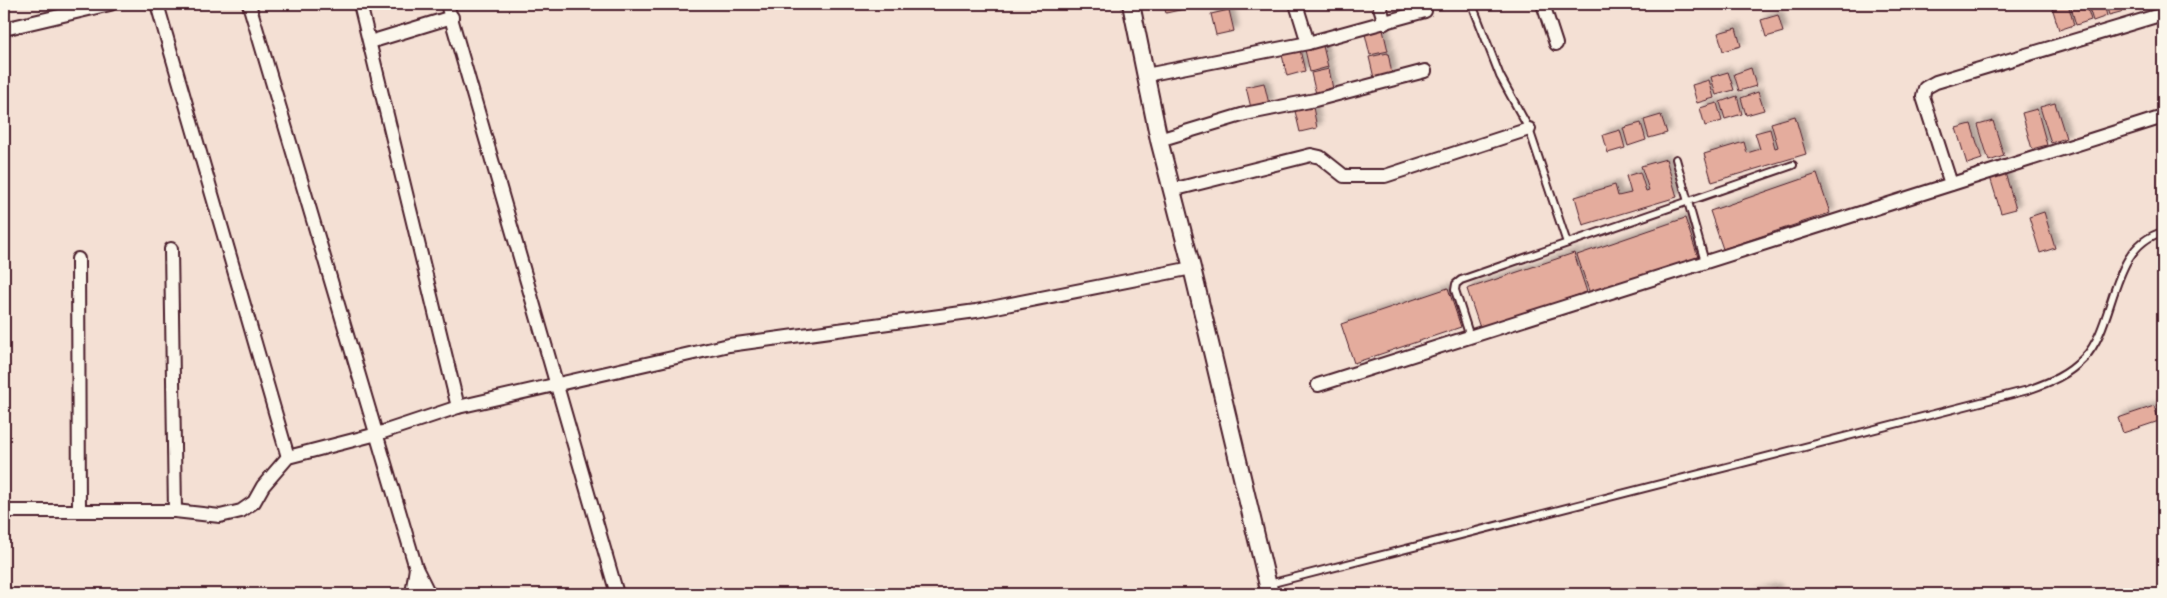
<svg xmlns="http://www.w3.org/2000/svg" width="2167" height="598" viewBox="0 0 2167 598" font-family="Delius,sans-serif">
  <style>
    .building { fill: #e4ac9d; stroke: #4a1f2b; filter: url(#shadow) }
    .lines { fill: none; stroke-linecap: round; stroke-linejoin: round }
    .service-casing { stroke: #4a1f2b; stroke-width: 10 }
    .minor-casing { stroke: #4a1f2b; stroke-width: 16 }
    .tertiary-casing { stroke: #4a1f2b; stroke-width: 20 }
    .service { stroke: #fbf7ec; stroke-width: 6 }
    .minor { stroke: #fbf7ec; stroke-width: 12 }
    .tertiary { stroke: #fbf7ec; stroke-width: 16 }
  </style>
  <defs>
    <filter id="shadow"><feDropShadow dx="4.5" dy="-4.5" stdDeviation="2.5" flood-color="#0004"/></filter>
  </defs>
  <rect width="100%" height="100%" fill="#f4e0d4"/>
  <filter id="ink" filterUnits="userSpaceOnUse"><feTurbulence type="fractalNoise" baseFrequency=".02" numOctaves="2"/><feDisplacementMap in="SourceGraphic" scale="10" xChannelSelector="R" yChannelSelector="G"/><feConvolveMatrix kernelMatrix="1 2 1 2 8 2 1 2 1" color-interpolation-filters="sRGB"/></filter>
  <g filter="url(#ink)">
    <g class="building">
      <polygon points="1163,4 1183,4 1184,9 1166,13"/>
      <polygon points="2051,4 2068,4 2074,25 2059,30"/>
      <polygon points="2070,4 2086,4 2091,20 2076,25"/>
      <polygon points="2088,4 2104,4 2107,16 2093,21"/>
      <polygon points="2106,4 2122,4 2124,11 2109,15"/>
      <polygon points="1229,10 1234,31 1216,35 1211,14"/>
      <polygon points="1778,15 1783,32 1766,37 1761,20"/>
      <polygon points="1736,28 1741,46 1723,51 1718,33"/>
      <polygon points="1383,30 1388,51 1370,55 1365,34"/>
      <polygon points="1323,46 1328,67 1310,72 1305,50"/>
      <polygon points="1300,50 1305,71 1287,76 1282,55"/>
      <polygon points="1388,53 1392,74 1374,78 1369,57"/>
      <polygon points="1751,68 1756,86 1739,91 1734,74"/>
      <polygon points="1329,69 1333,89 1316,94 1311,73"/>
      <polygon points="1728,72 1734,90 1716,95 1711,77"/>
      <polygon points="1709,80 1714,98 1697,103 1692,85"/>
      <polygon points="1264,83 1269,104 1251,108 1246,87"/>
      <polygon points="1758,92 1764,110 1746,115 1741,98"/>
      <polygon points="1737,96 1742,114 1725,119 1720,102"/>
      <polygon points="1717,103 1722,121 1705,126 1700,108"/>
      <polygon points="2055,103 2066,138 2051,143 2040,107"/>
      <polygon points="1313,107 1317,128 1300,132 1295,111"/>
      <polygon points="2037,109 2047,145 2032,149 2022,113"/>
      <polygon points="1661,115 1667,133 1649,138 1644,120"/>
      <polygon points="1795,116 1806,154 1712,182 1704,154 1744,142 1747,153 1760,149 1755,133 1770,129 1775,148 1778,147 1771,123"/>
      <polygon points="1993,121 2004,156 1989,161 1978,125"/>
      <polygon points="1641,123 1646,140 1628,146 1623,128"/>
      <polygon points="1971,124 1982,159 1967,164 1956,128"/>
      <polygon points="1620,130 1625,148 1608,153 1603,135"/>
      <polygon points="1666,159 1677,197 1583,225 1575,197 1615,185 1618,196 1631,193 1626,176 1640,172 1646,191 1649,190 1641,166"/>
      <polygon points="2005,173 2016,209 2001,213 1990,177"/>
      <polygon points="1817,174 1830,213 1723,249 1710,211"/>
      <polygon points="2044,212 2055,248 2040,253 2029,217"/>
      <polygon points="1685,218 1698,257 1590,294 1577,255"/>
      <polygon points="1574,253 1587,292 1480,328 1467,289"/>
      <polygon points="1448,288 1461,327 1354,363 1341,324"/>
      <polygon points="2163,402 2163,418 2162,419 2157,404"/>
      <polygon points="2154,406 2159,421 2123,433 2118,418"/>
      <polygon points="1776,588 1777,594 1751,594"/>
    </g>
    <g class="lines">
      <defs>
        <g id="service">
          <polyline points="1472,4 1500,76 1529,129 1567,243"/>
          <polyline points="1676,159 1705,262"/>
          <polyline points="1470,337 1455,290 1456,284 1461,280 1793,165"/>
          <path d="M1269 584 2028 390C2050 382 2067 376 2084 358 2117 324 2109 246 2163 232"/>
        </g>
        <g id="minor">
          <polyline points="157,4 288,457"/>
          <polyline points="249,4 416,568 429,594"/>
          <polyline points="360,4 458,407"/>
          <polyline points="447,4 617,594"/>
          <polyline points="1296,4 1308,43"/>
          <polyline points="1379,4 1385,23"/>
          <polyline points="1543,4 1556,44"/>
          <polyline points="4,29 110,4"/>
          <polyline points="370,42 452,17"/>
          <polyline points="1146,75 1308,43 1425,11"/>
          <polyline points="1159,140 1245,114 1315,100 1425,71"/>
          <polyline points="1951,184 1923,97 1925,88 1936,82 2163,14"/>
          <polyline points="1172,190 1311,155 1320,157 1344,176 1385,176 1529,129"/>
          <polyline points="171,249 175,511"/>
          <polyline points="78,259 79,511"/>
          <polyline points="1318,385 2163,117"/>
          <polyline points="4,511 175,511 220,516 241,511 254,502 263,486 288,457 377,434 458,407 729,345 976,311 1192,268"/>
          <polyline points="412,594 416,568"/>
        </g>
        <polyline id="tertiary" points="1131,4 1159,140 1192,268 1270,594"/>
      </defs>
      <use href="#service" class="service-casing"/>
      <use href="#minor" class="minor-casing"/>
      <use href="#tertiary" class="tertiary-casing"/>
      <use href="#service" class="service"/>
      <use href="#minor" class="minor"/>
      <use href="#tertiary" class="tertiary"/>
    </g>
  </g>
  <rect width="2167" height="598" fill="none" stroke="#fbf7ec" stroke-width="20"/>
  <rect x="10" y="10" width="2147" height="578" fill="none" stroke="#4a1f2b" stroke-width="2" filter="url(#ink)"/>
</svg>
